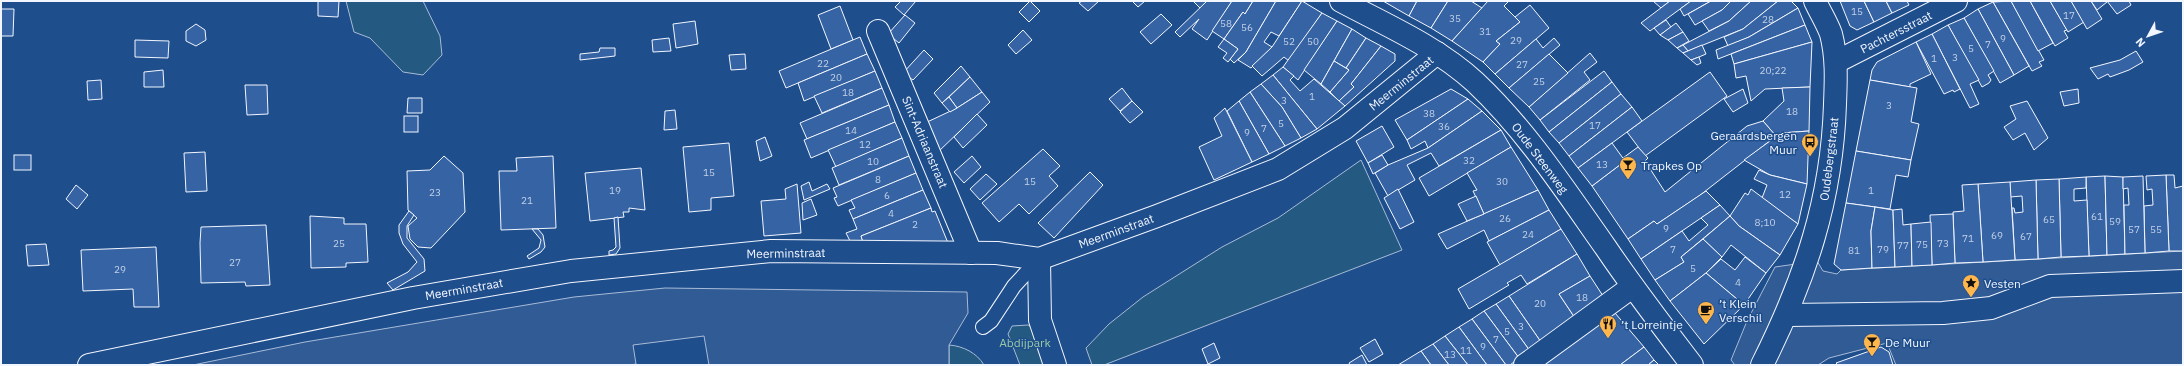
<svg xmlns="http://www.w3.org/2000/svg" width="2184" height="366" viewBox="0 0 2184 366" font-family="'IBM Plex Sans',sans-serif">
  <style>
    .green { fill: #245a82; stroke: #a8bbd7 }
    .parking { fill: #305b95; stroke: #a8bbd7 }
    .building { fill: #3563a3; stroke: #f2f6ff }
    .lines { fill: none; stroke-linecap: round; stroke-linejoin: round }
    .lane-casing { stroke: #f2f6ff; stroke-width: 16 }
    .street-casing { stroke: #f2f6ff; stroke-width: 24 }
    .lane { stroke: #1f4e8c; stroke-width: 14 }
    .street { stroke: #1f4e8c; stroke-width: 22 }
    .labels { text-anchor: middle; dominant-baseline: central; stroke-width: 3; stroke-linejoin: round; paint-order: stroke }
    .number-label { font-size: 10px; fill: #c3d1e8 }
    .street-label { font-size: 12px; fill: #f2f6ff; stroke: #1f4e8c }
    .poi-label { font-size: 12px; fill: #f2f6ff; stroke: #1f4e8c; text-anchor: start }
    .park-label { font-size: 12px; fill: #97c8a6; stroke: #1f4e8c }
  </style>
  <rect width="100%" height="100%" fill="#1f4e8c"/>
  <g class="green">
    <polygon points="346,1 423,1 440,36 442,55 423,75 403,72 370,38 354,32"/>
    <polygon points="1361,160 1402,250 1104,365 1092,365 1086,348 1109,324 1143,297 1222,247 1278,218"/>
    <polygon points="1028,325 1033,328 1048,365 1020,365 1008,334 1012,326"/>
    <path d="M949 345C963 346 977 353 984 365H949Z"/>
  </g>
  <g class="parking">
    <polygon points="2183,251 2183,365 1896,365 1887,343 1829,358 1818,365 1735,365 1731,360 1747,321 1775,267 1817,261 1823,271 1837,274 1841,270"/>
    <polygon points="665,288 967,292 968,313 949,345 949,365 709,365 704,336 633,345 636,364 630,365 193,365 305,342 574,297"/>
  </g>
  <g class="building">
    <polygon points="318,1 339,1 338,17 318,16"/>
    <polygon points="901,1 916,1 904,15 895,7"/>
    <polygon points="1030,1 1040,11 1029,22 1019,12"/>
    <polygon points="1082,1 1099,1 1088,11 1079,3"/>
    <polygon points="1132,1 1145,1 1138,7"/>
    <polygon points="1193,1 1207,1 1201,9"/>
    <polygon points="1207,1 1232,1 1207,40 1192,29 1199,19 1180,37 1175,32"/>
    <polygon points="1232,1 1253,1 1245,14 1243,12 1224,39 1212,31"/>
    <polygon points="1253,1 1276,1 1246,52 1234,63 1230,59 1238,49 1224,39 1243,12 1245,14"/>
    <polygon points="1276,1 1302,1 1279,36 1271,32 1264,42 1272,47 1251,68 1238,60 1246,52"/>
    <polygon points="1302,1 1322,13 1289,61 1284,57 1262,76 1252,66 1272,47"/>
    <polygon points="1383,1 1417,1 1409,16"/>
    <polygon points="1417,1 1448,1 1431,28 1409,16"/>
    <polygon points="1448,1 1471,1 1482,8 1452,41 1431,28"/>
    <polygon points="1488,1 1509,1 1504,6 1520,22 1496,41 1500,44 1483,62 1452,41"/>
    <polygon points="1653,1 1670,1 1661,8"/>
    <polygon points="1670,1 1691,1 1650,31 1641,23"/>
    <polygon points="1691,1 1711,1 1684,16 1680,9"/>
    <polygon points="1711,1 1731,1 1722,10 1695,25 1688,14"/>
    <polygon points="1731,1 1751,1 1729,21 1709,31 1702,21 1722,10"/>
    <polygon points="1751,1 1778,1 1743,29 1688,51 1683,45 1729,21"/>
    <polygon points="1778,1 1791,1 1798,8 1749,37 1728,46 1724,37 1743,29"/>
    <polygon points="1840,1 1864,1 1874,22 1857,30 1850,26"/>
    <polygon points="1864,1 1886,1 1892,13 1874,22"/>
    <polygon points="1886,1 1907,1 1909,5 1892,13"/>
    <polygon points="2011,1 2044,60 2039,62 2042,66 2032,71 1993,2"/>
    <polygon points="2011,1 2030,1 2053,43 2038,51"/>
    <polygon points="2030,1 2050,1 2067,30 2064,31 2068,38 2055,46"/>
    <polygon points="2050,1 2071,1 2084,22 2068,32"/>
    <polygon points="2071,1 2091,1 2102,19 2087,29"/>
    <polygon points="2091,1 2107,1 2107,2 2097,10"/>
    <polygon points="2107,1 2129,1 2131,5 2117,14"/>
    <polygon points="1993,2 2029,66 2014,75 1978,9"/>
    <polygon points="1530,5 1549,28 1495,74 1483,62 1500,44 1496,41 1520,22 1515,17"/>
    <polygon points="840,6 853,40 831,49 818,15"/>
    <polygon points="1798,8 1805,25 1718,59 1716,50 1749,37"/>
    <polygon points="1,9 14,9 13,36 1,36"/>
    <polygon points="1978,9 2014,75 2000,83 1964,18"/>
    <polygon points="1322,13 1337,21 1298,80 1283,67"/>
    <polygon points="1161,14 1172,25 1151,44 1140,32"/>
    <polygon points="905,15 915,23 899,43 888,34"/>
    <polygon points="1964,18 1994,71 1988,75 1991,80 1989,83 1982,87 1948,25"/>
    <polygon points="1666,20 1671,27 1660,35 1654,28"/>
    <polygon points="695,21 698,44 676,48 673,24"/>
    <polygon points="1337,21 1352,29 1321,84 1304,70"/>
    <polygon points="1676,23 1683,32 1668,40 1660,35"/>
    <polygon points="196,24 205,30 206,40 196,46 186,41 186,31"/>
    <polygon points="1805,25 1812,42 1734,64 1731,54"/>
    <polygon points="1948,25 1979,80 1970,84 1979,104 1970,108 1932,34"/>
    <polygon points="1352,29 1366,38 1346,68 1334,61"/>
    <polygon points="1023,30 1032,40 1016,54 1008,45"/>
    <polygon points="1683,32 1689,41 1677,48 1668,40"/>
    <polygon points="1932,34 1960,89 1954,92 1953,90 1944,94 1916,42"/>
    <polygon points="860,37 867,54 786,88 779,71"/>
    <polygon points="669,38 671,51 653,52 652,40"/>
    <polygon points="1366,38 1381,46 1351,84 1354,87 1339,101 1330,92 1349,70 1346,68"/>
    <polygon points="1554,38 1560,45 1509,88 1495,74 1536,39 1543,48"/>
    <polygon points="1224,39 1238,49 1228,62 1223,58 1227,53 1218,47"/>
    <polygon points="135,40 169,41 168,58 135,57"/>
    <polygon points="1812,42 1810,87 1765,89 1751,101 1746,76 1736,78 1734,64"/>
    <polygon points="1916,42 1931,74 1910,84 1910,87 1870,80 1872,70 1877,62"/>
    <polygon points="1683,45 1688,51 1683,53 1677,48"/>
    <polygon points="1702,45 1706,54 1699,57 1691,60 1683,53"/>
    <polygon points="1381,46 1395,54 1395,61 1345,106 1339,101 1354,87 1351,84"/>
    <polygon points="600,48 615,48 615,56 580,60 580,54 599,52"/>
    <polygon points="924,50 933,59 913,80 903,73"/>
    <polygon points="2136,51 2143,62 2129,70 2110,77 2108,74 2098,79 2090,68 2120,60"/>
    <polygon points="1590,53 1597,62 1584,72 1590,80 1540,120 1529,107"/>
    <polygon points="745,54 746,69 731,70 729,55"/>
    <polygon points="867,54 875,71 804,101 798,83"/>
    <polygon points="1549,54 1568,73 1529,107 1509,88"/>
    <polygon points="1699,57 1701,63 1697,65 1691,60"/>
    <polygon points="1334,61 1349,70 1330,92 1321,84"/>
    <polygon points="961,66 970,77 942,103 934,93"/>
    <polygon points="1283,67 1294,76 1290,80 1300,91 1314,79 1345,106 1317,129 1273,75"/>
    <polygon points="163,70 164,87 144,87 144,72"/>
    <polygon points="875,71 882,88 822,113 814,96"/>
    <polygon points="1604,71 1612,82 1549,132 1540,120"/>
    <polygon points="1710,72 1727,96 1645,156 1627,132"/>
    <polygon points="1273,75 1317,129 1301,138 1282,107 1261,84"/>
    <polygon points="970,77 982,92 957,108 949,97"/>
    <polygon points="101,80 102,99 88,100 87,81"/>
    <polygon points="1870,80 1917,88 1911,122 1919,124 1911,160 1856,151"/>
    <polygon points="1612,82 1621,94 1559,143 1549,132"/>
    <polygon points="1261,84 1282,107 1301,138 1285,146 1250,92"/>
    <polygon points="245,85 267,85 268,114 247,115"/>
    <polygon points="1810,87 1809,131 1781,133 1776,136 1763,121 1784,101 1782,88"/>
    <polygon points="882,88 889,105 807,139 800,123"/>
    <polygon points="1122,88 1132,101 1120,111 1109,99"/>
    <polygon points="1451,89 1468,99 1407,140 1395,120"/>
    <polygon points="1743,89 1748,103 1733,112 1724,99"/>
    <polygon points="2078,89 2079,103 2064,106 2060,92"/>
    <polygon points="982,92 990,102 937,153 925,123 957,108"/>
    <polygon points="1250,92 1285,146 1269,154 1239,101"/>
    <polygon points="1621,94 1632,107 1569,156 1559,143"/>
    <polygon points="949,97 957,108 950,112 942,103"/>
    <polygon points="408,98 422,98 422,113 407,113"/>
    <polygon points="1468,99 1482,111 1428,148 1425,141 1411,149 1407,140"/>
    <polygon points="1132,101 1143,112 1130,123 1120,112"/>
    <polygon points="1239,101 1269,154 1252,162 1227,111"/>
    <polygon points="2027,101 2048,138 2034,150 2025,133 2013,140 2004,127 2016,119 2010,106"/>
    <polygon points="889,105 895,122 811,158 804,140"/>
    <polygon points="1632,107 1642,121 1578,168 1569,156"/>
    <polygon points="1225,108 1252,162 1214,180 1199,147 1222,136 1214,118"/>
    <polygon points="675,110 677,129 664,130 665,111"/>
    <polygon points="1482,111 1501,130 1439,166 1431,153 1407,165 1415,180 1388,196 1375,173 1388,165 1428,148"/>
    <polygon points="977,114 987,125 963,148 954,137"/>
    <rect x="404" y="116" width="14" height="16"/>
    <polygon points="1763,121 1776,136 1699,196 1657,224 1654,221 1628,239 1592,186 1625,161 1623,158 1638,147 1648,158 1645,161 1665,192 1747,126"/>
    <polygon points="895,122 902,138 836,167 828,150"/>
    <polygon points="1382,126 1394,147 1368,163 1356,141"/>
    <polygon points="1501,130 1511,147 1429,196 1419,178"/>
    <polygon points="1809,131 1807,184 1770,175 1744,160 1781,133"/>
    <polygon points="765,137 772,156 760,161 756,141"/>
    <polygon points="902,138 909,156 839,185 832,168"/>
    <polygon points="729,143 734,196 711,198 711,210 689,212 683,147"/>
    <polygon points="1612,143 1625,161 1592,186 1578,168"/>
    <polygon points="1511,147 1538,190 1484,214 1473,191 1477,190 1467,173"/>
    <polygon points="1043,149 1060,166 1049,176 1058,186 1029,214 1019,204 999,222 982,203"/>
    <polygon points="1856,151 1911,160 1908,177 1896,175 1890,209 1846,203"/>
    <polygon points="205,152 207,191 186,192 184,153"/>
    <rect x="14" y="155" width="17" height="15"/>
    <polygon points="1382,155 1388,165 1373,174 1368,163"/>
    <polygon points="444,156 463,173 465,212 431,248 418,247 410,239 408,226 417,218 408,210 407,171 430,170"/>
    <polygon points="553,156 556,228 501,230 499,171 517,171 516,158"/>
    <polygon points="909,156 916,173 838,206 834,198 837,197 833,188"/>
    <polygon points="972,156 981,167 964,183 954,172"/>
    <polygon points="641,168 645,210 629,208 629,212 623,212 624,217 590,221 585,173"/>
    <polygon points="1759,170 1770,175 1807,184 1798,224 1762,198 1767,185 1754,179"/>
    <polygon points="1090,172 1103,185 1054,238 1038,223"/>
    <polygon points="916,173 923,190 853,219 849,210 855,208 851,200"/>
    <polygon points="986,174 997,184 980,200 970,189"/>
    <polygon points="2166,175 2174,175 2175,188 2183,186 2183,251 2169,251"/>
    <polygon points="2166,175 2169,251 2145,253 2144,206 2153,205 2152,189 2147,190 2146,176"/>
    <polygon points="2105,176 2107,255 2089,256 2086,177"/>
    <polygon points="2105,176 2123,177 2125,254 2107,255"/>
    <polygon points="2143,176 2145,253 2125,254 2124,205 2129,205 2128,188 2123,189 2123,177"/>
    <polygon points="2086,177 2086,188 2074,189 2074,201 2087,200 2089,256 2061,257 2059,179"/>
    <polygon points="2059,179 2061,257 2038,259 2036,180"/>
    <polygon points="2036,180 2038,259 2015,260 2012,208 2014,208 2015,213 2023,212 2022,196 2010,197 2010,182"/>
    <polygon points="809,182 812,191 827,184 830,189 804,200 801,186"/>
    <polygon points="2010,182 2015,260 1983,262 1978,184"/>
    <polygon points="797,184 801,233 764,236 761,201 786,199 785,189"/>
    <polygon points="1978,184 1983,262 1955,263 1953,212 1964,211 1962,185"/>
    <polygon points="76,185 88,195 77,209 66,199"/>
    <polygon points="1398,189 1414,222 1400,229 1384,198"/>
    <polygon points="1751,189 1798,224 1780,255 1739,226 1730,216 1745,193 1748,195"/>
    <polygon points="923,190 931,208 861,236 863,242 851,243 846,233 857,229 853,219"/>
    <polygon points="1538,190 1549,210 1489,241 1484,230 1447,249 1438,234"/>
    <polygon points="1706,191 1720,205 1641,259 1628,239 1654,221 1657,224"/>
    <polygon points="1476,196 1484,214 1467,221 1458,204"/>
    <polygon points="811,199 817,215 803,220 802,203"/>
    <polygon points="1846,203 1875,207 1871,231 1872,268 1841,270 1834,264"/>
    <polygon points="1720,205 1730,216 1681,257 1684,262 1655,280 1641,259 1682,231 1689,241 1708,225 1701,218"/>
    <polygon points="1875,207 1893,210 1895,267 1872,268 1871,231"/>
    <polygon points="931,208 932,212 935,211 948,243 863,242 861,236"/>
    <polygon points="1902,209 1903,225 1911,224 1912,266 1895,267 1893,210"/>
    <polygon points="1549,210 1561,229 1500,265 1487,242"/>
    <polygon points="409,211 414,215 407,226 407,238 424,259 425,271 393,290 387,283 408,272 417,262 403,244 399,233 399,225"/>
    <polygon points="1953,214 1955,263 1932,265 1930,215"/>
    <polygon points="310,216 344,218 344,224 366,224 368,262 346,263 346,267 311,268"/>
    <polygon points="1730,216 1739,226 1780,255 1766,273 1731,245 1722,257 1703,239"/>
    <polygon points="618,217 620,248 616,254 609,255 609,251 613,250 616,247 614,218"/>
    <polygon points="1931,222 1932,265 1912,266 1911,224"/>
    <polygon points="266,225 270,285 246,286 245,282 201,283 200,243 201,227"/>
    <polygon points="532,229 538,229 543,235 545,247 541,252 529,259 527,256 539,248 541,240"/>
    <polygon points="1561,229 1577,254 1527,284 1521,275 1507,283 1509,285 1469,309 1458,289"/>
    <polygon points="1703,239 1722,257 1706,273 1670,301 1655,280 1684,262 1681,257"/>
    <polygon points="46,244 49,265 28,266 26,245"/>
    <polygon points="156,247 159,307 134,307 133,289 83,291 81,250"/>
    <polygon points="1577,254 1590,276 1559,294 1575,318 1541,342 1509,296"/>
    <polygon points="1745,257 1766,273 1744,305 1706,273 1721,259 1735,270"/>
    <polygon points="1706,273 1744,305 1704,344 1670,301"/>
    <polygon points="1590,276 1605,299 1575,318 1559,294"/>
    <polygon points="1509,296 1541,342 1530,351 1496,304"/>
    <polygon points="1496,304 1530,351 1519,358 1484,311"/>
    <polygon points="1484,311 1519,358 1510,365 1506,365 1472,319"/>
    <polygon points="1615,313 1644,347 1620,365 1542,365 1592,330 1591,327"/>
    <polygon points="1472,319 1506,365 1487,365 1459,327"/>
    <polygon points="1459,327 1487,365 1468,365 1445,336"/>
    <polygon points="1445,336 1468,365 1449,365 1433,344"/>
    <polygon points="1375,339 1383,354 1369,362 1360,348"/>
    <polygon points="1214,343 1220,358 1208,364 1202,349"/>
    <polygon points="1433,344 1449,365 1431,365 1421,351"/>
    <polygon points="1644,347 1654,360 1648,365 1620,365"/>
    <polygon points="1881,347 1889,352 1893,365 1838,365 1836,363"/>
    <polygon points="1421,351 1431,365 1398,365"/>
    <polygon points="1362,355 1367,365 1350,365 1349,363"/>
    <polygon points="1654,360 1659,365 1648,365"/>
  </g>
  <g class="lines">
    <defs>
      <polyline id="lane" points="983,327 991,321 1014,286 1039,259"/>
      <g id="street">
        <path d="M1341 1C1386 25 1437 47 1475 82 1527 131 1565 190 1606 248 1633 288 1663 327 1692 365"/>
        <polyline points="878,31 971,253"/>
        <polyline points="1836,62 1956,1"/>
        <polyline points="1039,259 1040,320 1055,365"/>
        <polyline points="1788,315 1943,313 1991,308 2050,286 2183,281"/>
        <polyline points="89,365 413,298 571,271 771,251 997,253 1039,259 1157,216 1278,169 1345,128 1437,53"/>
        <polyline points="1525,365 1632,287"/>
        <path d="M1762 365C1805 279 1832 200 1835 104 1836 80 1837 57 1831 34 1827 23 1820 12 1815 1"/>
      </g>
    </defs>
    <use href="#lane" class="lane-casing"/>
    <use href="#street" class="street-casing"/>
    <use href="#lane" class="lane"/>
    <use href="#street" class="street"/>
  </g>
  <defs>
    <symbol id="bus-pin" viewBox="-11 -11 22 30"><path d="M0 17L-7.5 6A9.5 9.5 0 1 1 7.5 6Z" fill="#ffb74d" stroke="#1f4e8c"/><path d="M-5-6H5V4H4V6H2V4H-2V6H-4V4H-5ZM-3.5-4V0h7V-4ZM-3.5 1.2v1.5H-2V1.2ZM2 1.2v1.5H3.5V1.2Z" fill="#111"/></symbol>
    <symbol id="bar-pin" viewBox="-11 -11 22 30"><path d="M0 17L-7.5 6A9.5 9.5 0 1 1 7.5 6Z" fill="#ffb74d" stroke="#1f4e8c"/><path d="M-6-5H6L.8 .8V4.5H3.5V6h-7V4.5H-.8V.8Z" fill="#111"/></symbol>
    <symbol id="sight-pin" viewBox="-11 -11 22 30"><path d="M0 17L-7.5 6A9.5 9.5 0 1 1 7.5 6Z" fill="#ffb74d" stroke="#1f4e8c"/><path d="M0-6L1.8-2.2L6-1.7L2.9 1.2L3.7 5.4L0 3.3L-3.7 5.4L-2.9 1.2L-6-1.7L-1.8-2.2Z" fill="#111"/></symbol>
    <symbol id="cafe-pin" viewBox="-11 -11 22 30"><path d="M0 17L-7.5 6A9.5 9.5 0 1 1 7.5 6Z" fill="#ffb74d" stroke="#1f4e8c"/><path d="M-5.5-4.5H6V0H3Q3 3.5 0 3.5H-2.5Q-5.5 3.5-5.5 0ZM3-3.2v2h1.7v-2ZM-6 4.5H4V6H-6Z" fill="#111"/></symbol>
    <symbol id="restaurant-pin" viewBox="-11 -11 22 30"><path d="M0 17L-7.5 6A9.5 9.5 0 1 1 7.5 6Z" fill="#ffb74d" stroke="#1f4e8c"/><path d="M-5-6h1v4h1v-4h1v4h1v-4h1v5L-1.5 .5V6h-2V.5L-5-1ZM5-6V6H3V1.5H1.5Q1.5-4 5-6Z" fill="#111"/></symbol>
  </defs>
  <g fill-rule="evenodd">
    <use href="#bus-pin" x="1800" y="132" width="20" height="27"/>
    <use href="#bar-pin" x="1618" y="155" width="20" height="27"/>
    <use href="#sight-pin" x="1961" y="273" width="20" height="27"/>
    <use href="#cafe-pin" x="1696" y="300" width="20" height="27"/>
    <use href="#restaurant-pin" x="1598" y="314" width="20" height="27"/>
    <use href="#bar-pin" x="1862" y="332" width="20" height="27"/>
  </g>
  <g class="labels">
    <g class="number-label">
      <text x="1857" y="11">15</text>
      <text x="2069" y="15">17</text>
      <text x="1455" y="18">35</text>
      <text x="1768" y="19">28</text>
      <text x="1226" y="23">58</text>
      <text x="1247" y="27">56</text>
      <text x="1485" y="31">31</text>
      <text x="2003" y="38">9</text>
      <text x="1516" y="40">29</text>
      <text x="1289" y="41">52</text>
      <text x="1313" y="41">50</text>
      <text x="1988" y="44">7</text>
      <text x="1971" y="48">5</text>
      <text x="1955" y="57">3</text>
      <text x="1934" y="58">1</text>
      <text x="823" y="63">22</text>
      <text x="1522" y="64">27</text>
      <text x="1773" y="70">20;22</text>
      <text x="836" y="77">20</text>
      <text x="1539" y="81">25</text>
      <text x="848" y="92">18</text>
      <text x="1312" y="96">1</text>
      <text x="1284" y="100">3</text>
      <text x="1889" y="105">3</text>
      <text x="1792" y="111">18</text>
      <text x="1429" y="113">38</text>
      <text x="1281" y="123">5</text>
      <text x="1595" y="125">17</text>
      <text x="1444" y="126">36</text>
      <text x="1264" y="128">7</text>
      <text x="851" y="130">14</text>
      <text x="1247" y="132">9</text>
      <text x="865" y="144">12</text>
      <text x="1469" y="160">32</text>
      <text x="873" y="161">10</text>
      <text x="1602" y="164">13</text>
      <text x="709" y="172">15</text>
      <text x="878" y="179">8</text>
      <text x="1030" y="181">15</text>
      <text x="1502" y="181">30</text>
      <text x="615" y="190">19</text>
      <text x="1871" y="190">1</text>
      <text x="435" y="192">23</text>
      <text x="1785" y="194">12</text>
      <text x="887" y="195">6</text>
      <text x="527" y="200">21</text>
      <text x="891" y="213">4</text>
      <text x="2097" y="216">61</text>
      <text x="1505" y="218">26</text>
      <text x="2049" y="219">65</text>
      <text x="2115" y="221">59</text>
      <text x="1765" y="222">8;10</text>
      <text x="915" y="224">2</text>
      <text x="1666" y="228">9</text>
      <text x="2134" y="229">57</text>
      <text x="2156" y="229">55</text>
      <text x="1528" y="234">24</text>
      <text x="1997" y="235">69</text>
      <text x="2026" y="236">67</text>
      <text x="1968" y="238">71</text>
      <text x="339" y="243">25</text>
      <text x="1943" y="243">73</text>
      <text x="1922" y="244">75</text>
      <text x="1903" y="245">77</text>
      <text x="1673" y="249">7</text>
      <text x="1883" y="249">79</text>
      <text x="1854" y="250">81</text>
      <text x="235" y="262">27</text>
      <text x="1693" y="268">5</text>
      <text x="120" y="269">29</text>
      <text x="1738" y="282">4</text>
      <text x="1582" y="297">18</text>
      <text x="1540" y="303">20</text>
      <text x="1521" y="326">3</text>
      <text x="1507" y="331">5</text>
      <text x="1496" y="339">7</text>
      <text x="1483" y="346">9</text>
      <text x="1466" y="350">11</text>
      <text x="1450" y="354">13</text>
    </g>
    <g class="street-label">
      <text transform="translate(1896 32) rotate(-27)">Pachtersstraat</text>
      <text transform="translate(1401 83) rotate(-39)">Meerminstraat</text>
      <text transform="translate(925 142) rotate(67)">Sint-Adriaanstraat</text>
      <text transform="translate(1540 158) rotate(53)">Oude Steenweg</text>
      <text transform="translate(1829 159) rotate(-83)">Oudebergstraat</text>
      <text transform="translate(1116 231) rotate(-20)">Meerminstraat</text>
      <text transform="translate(786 253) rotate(-1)">Meerminstraat</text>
      <text transform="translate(464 289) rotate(-10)">Meerminstraat</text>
    </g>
    <g class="poi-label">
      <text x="1797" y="135" text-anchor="end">Geraardsbergen<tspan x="1797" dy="14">Muur</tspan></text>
      <text x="1641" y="165">Trapkes Op</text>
      <text x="1984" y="283">Vesten</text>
      <text x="1719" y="303">’t Klein<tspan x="1719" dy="14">Verschil</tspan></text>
      <text x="1621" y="324">’t Lorreintje</text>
      <text x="1885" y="342">De Muur</text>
    </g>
    <g class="park-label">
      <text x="1025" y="342">Abdijpark</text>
    </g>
  </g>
  <rect width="2184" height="366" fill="none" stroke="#f2f6ff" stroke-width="4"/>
  <g transform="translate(2148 36) rotate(230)" stroke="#1f4e8c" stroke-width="3" paint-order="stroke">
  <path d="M0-3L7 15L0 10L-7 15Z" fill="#f2f6ff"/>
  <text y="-6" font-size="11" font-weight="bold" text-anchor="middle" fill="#f2f6ff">N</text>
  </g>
</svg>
